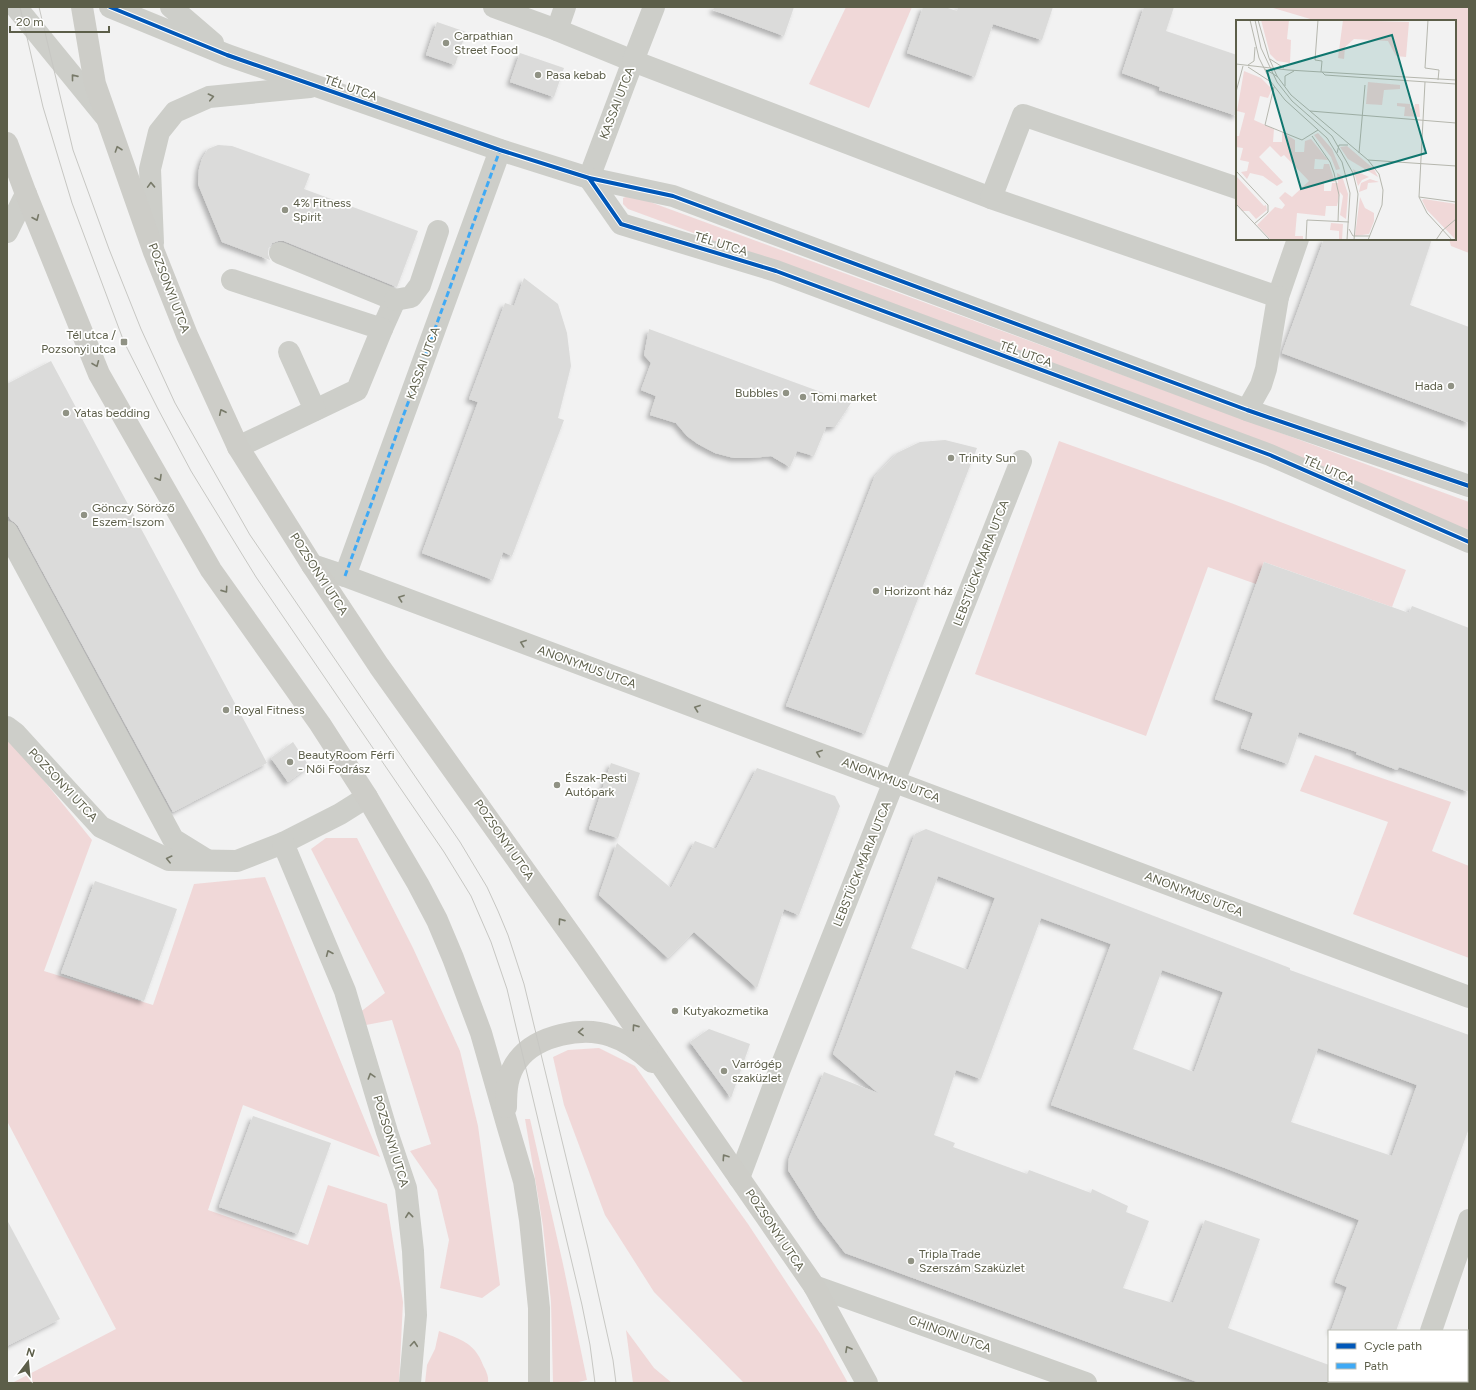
<svg xmlns="http://www.w3.org/2000/svg" width="1476" height="1390" viewBox="0 0 1476 1390" font-family="Figtree,sans-serif">
  <style>
    .green { fill: #f0d8d8 }
    .building { fill: #dbdbda; fill-rule: evenodd; filter: url(#shadow) }
    .lines { fill: none; stroke-linecap: round; stroke-linejoin: round }
    .minor { stroke: #cdcec9; stroke-width: 22 }
    .major { stroke: #cdcdc8; stroke-width: 22 }
    .tram { stroke: #c7c7c3; stroke-width: 1 }
    .quiet { stroke: #3fa9f5; stroke-width: 3; stroke-dasharray: 6 3; stroke-linecap: butt }
    .cycleway-casing { stroke: #fff; stroke-width: 6 }
    .cycleway { stroke: #0057b8; stroke-width: 4 }
    .oneway { stroke: #787a69 }
    .poi-dot { fill: #909284; stroke: #fff; stroke-width: 1.5 }
    .labels { text-anchor: middle; dominant-baseline: central; stroke-width: 3.5; stroke-linejoin: round; paint-order: stroke }
    .poi-label { font-size: 12px; fill: #5c5e49; stroke: #fff; text-anchor: start }
    .street-label { font-size: 12px; fill: #5c5e49; stroke: #fff }
    .inset-road { fill: none; stroke: #b6b7ae; stroke-width: 1 }
    .view { fill: #0f766e; fill-opacity: 0.15; stroke: #0f766e; stroke-width: 2 }
    .inset-edge { fill: none; stroke: #5c5e49; stroke-width: 2 }
  </style>
  <defs>
    <filter id="shadow"><feDropShadow dx="-3.5" dy="3.5" stdDeviation="2" flood-color="#0004"/></filter>
  </defs>
  <rect width="100%" height="100%" fill="#f2f2f2"/>
  <g class="green">
    <polygon points="846,7 912,7 869,108 809,84"/>
    <polygon points="1270,7 1469,7 1469,253 1451,246 1449,239 1455,239 1455,21 1317,21"/>
    <polygon points="631,195 1469,502 1469,531 1265,443 628,209 623,204 623,198"/>
    <polygon points="1059,441 1231,503 1406,570 1392,607 1264,562 1256,584 1208,567 1146,736 975,674"/>
    <polygon points="7,740 24,756 92,840 44,971 153,1005 194,884 265,877 380,1157 243,1105 208,1210 308,1245 328,1185 387,1204 403,1302 399,1383 12,1383 116,1329 7,1121"/>
    <polygon points="1315,755 1451,802 1432,851 1469,866 1469,958 1353,914 1388,822 1300,791"/>
    <polygon points="326,838 357,838 413,948 460,1051 478,1126 500,1285 482,1298 440,1288 449,1240 437,1190 410,1151 431,1144 392,1020 366,1025 359,1013 385,993 311,849"/>
    <polygon points="599,1048 635,1066 748,1224 821,1335 848,1383 744,1383 654,1292 605,1215 564,1105 553,1057 568,1050"/>
    <polygon points="525,1119 530,1119 563,1264 587,1380 574,1383 553,1383 551,1302 543,1226"/>
    <polygon points="626,1330 654,1368 672,1383 633,1383"/>
    <path d="M439 1331C460 1339 475 1343 483 1365 486 1371 489 1376 488 1383H425L427 1365 435 1349Z"/>
  </g>
  <g class="building">
    <polygon points="714,7 794,7 784,36 713,10"/>
    <polygon points="923,7 945,7 957,11 958,7 1053,7 1042,40 993,24 975,77 907,53"/>
    <polygon points="1144,7 1174,7 1166,31 1237,55 1237,116 1159,90 1160,87 1122,73"/>
    <polygon points="437,22 466,32 455,65 426,55"/>
    <polygon points="520,53 564,68 554,97 510,82"/>
    <polygon points="218,145 232,146 310,174 304,189 418,231 397,287 284,241 278,241 272,243 268,249 268,254 270,260 222,242 198,184 199,169 202,159 208,149"/>
    <polygon points="1324,239 1432,239 1410,305 1469,327 1469,423 1282,353"/>
    <polygon points="524,278 558,304 567,333 571,366 558,418 564,420 512,556 503,552 493,580 422,553 478,402 469,399 505,303 514,306"/>
    <polygon points="649,329 851,403 835,427 826,427 814,456 797,451 790,467 771,456 752,458 734,458 715,453 698,444 687,436 676,423 650,415 656,396 641,390 651,363 644,355"/>
    <polygon points="51,361 267,763 173,812 18,526 14,522 11,520 7,514 7,384"/>
    <polygon points="945,440 977,448 865,734 786,706 875,476 897,453 920,442"/>
    <polygon points="1264,562 1409,613 1412,606 1469,628 1469,792 1399,767 1397,770 1356,754 1357,752 1299,732 1288,764 1241,748 1253,713 1215,699"/>
    <polygon points="293,742 309,766 288,782 271,758"/>
    <polygon points="611,763 640,773 618,838 589,829"/>
    <polygon points="757,768 835,796 840,806 799,915 784,909 757,988 694,932 668,958 599,895 617,843 671,888 695,841 716,849"/>
    <path d="M926 829 1290 968V970L1469 1035V1128L1396 1331H1331L1347 1287 1335 1282 1359 1220 1225 1168 1051 1105 1111 944 1041 918 981 1079 956 1070 934 1135 955 1143 953 1147 1027 1174 1029 1170 1091 1193 1092 1189 1128 1206 1126 1212 1149 1221 1123 1288 1173 1303 1205 1220 1260 1239 1228 1328 1329 1365V1381H1369V1383H1200L845 1253 819 1219 788 1170 789 1158 824 1072 878 1093 833 1054 915 834ZM938 876 995 898 968 970 911 948ZM1162 970 1223 992 1194 1072 1133 1049ZM1318 1048 1417 1085 1392 1156 1291 1122Z"/>
    <polygon points="95,881 177,909 144,1001 61,973"/>
    <polygon points="709,1029 750,1044 731,1098 690,1042"/>
    <polygon points="253,1116 331,1143 298,1234 219,1207"/>
    <polygon points="7,1220 60,1319 7,1346"/>
  </g>
  <g class="lines">
    <g class="minor">
      <polyline points="16,7 105,116"/>
      <polyline points="110,7 227,55 500,150 589,178 673,196 1247,410 1469,486"/>
      <polyline points="171,7 213,43"/>
      <polyline points="494,7 557,30"/>
      <polyline points="565,7 557,30 633,61 589,178"/>
      <polyline points="654,7 633,61 991,198 1278,297 1298,239"/>
      <polyline points="589,178 621,224 776,271 1270,455 1469,542"/>
      <polyline points="991,198 1023,115 1237,188"/>
      <polyline points="7,232 26,194"/>
      <polyline points="153,243 150,169 159,132 175,112 209,97 310,87"/>
      <polyline points="280,253 395,300 382,329"/>
      <polyline points="232,280 382,329 357,390 238,447"/>
      <polyline points="395,300 411,297 420,285 438,231"/>
      <polyline points="289,352 315,410"/>
      <polyline points="1247,410 1261,385 1266,369 1278,297"/>
      <polyline points="7,532 173,839 207,860"/>
      <polyline points="312,565 345,576 1469,997"/>
      <polyline points="345,576 500,150"/>
      <polyline points="7,727 15,733 101,827 169,860 237,861 283,843 340,814 367,797"/>
      <polyline points="283,843 345,991 387,1132 406,1188 413,1251 416,1315 410,1383"/>
      <polyline points="739,1178 780,1069 1021,461"/>
      <polyline points="814,1286 1086,1383"/>
      <polyline points="1431,1331 1469,1220"/>
      <polyline points="1413,1383 1414,1381"/>
    </g>
    <g class="major">
      <polyline points="82,7 95,84 154,252 187,335 238,447 312,565 379,666 585,955 814,1286 867,1383"/>
      <polyline points="7,143 26,194 99,374 211,570 320,724 367,797 418,884 437,920 453,958 481,1033 507,1124 524,1181 530,1220 539,1308 539,1383"/>
      <path d="M506 1107C506 1090 507 1074 518 1060 537 1035 583 1026 611 1036 627 1041 640 1051 652 1062"/>
    </g>
    <g class="tram">
      <polyline points="20,7 43,107 72,203 124,342 158,409 191,471 256,577 444,852 471,896 491,942 507,989 582,1305 590,1345 595,1383"/>
      <polyline points="39,7 73,150 109,249 141,329 175,403 250,535 460,842 487,887 498,911 508,935 524,984 588,1248 613,1360 616,1383"/>
    </g>
    <polyline class="quiet" points="345,576 500,150"/>
    <defs>
      <g id="cycleway">
        <polyline points="110,7 227,55 500,150 589,178 673,196 1247,410 1469,486"/>
        <polyline points="589,178 621,224 776,271 1270,455 1469,542"/>
      </g>
    </defs>
    <use href="#cycleway" class="cycleway-casing"/>
    <use href="#cycleway" class="cycleway"/>
  </g>
  <defs><path id="oneway-chevron" d="M-2-3.5L2.5 0L-2 3.5" fill="none" stroke-width="1.6" stroke-linecap="round" stroke-linejoin="round"/></defs>
  <g class="oneway">
    <use href="#oneway-chevron" transform="translate(74 77) rotate(-129)"/>
    <use href="#oneway-chevron" transform="translate(211 97) rotate(-12)"/>
    <use href="#oneway-chevron" transform="translate(118 149) rotate(-109)"/>
    <use href="#oneway-chevron" transform="translate(151 185) rotate(-92)"/>
    <use href="#oneway-chevron" transform="translate(36 218) rotate(67)"/>
    <use href="#oneway-chevron" transform="translate(96 364) rotate(68)"/>
    <use href="#oneway-chevron" transform="translate(222 412) rotate(-115)"/>
    <use href="#oneway-chevron" transform="translate(159 478) rotate(60)"/>
    <use href="#oneway-chevron" transform="translate(225 590) rotate(55)"/>
    <use href="#oneway-chevron" transform="translate(401 598) rotate(-160)"/>
    <use href="#oneway-chevron" transform="translate(523 643) rotate(-160)"/>
    <use href="#oneway-chevron" transform="translate(697 708) rotate(-160)"/>
    <use href="#oneway-chevron" transform="translate(819 753) rotate(-160)"/>
    <use href="#oneway-chevron" transform="translate(169 859) rotate(-166)"/>
    <use href="#oneway-chevron" transform="translate(561 921) rotate(-125)"/>
    <use href="#oneway-chevron" transform="translate(329 953) rotate(-113)"/>
    <use href="#oneway-chevron" transform="translate(635 1027) rotate(-125)"/>
    <use href="#oneway-chevron" transform="translate(581 1032) rotate(178)"/>
    <use href="#oneway-chevron" transform="translate(371 1076) rotate(-107)"/>
    <use href="#oneway-chevron" transform="translate(725 1157) rotate(-124)"/>
    <use href="#oneway-chevron" transform="translate(409 1215) rotate(-96)"/>
    <use href="#oneway-chevron" transform="translate(414 1344) rotate(-85)"/>
    <use href="#oneway-chevron" transform="translate(848 1349) rotate(-119)"/>
  </g>
  <g class="poi-dot">
    <circle cx="446" cy="43" r="4"/>
    <circle cx="538" cy="75" r="4"/>
    <circle cx="285" cy="210" r="4"/>
    <rect x="120" y="338" width="8" height="8" rx="2"/>
    <circle cx="1451" cy="386" r="4"/>
    <circle cx="786" cy="393" r="4"/>
    <circle cx="803" cy="397" r="4"/>
    <circle cx="66" cy="413" r="4"/>
    <circle cx="951" cy="458" r="4"/>
    <circle cx="84" cy="515" r="4"/>
    <circle cx="876" cy="591" r="4"/>
    <circle cx="226" cy="710" r="4"/>
    <circle cx="290" cy="762" r="4"/>
    <circle cx="557" cy="785" r="4"/>
    <circle cx="675" cy="1011" r="4"/>
    <circle cx="724" cy="1071" r="4"/>
    <circle cx="911" cy="1261" r="4"/>
  </g>
  <g class="labels">
    <g class="poi-label">
      <text x="454" y="36">Carpathian<tspan x="454" dy="14">Street Food</tspan></text>
      <text x="546" y="75">Pasa kebab</text>
      <text x="293" y="203">4% Fitness<tspan x="293" dy="14">Spirit</tspan></text>
      <text x="116" y="335" text-anchor="end">Tél utca /<tspan x="116" dy="14">Pozsonyi utca</tspan></text>
      <text x="1443" y="386" text-anchor="end">Hada</text>
      <text x="778" y="393" text-anchor="end">Bubbles</text>
      <text x="811" y="397">Tomi market</text>
      <text x="74" y="413">Yatas bedding</text>
      <text x="959" y="458">Trinity Sun</text>
      <text x="92" y="508">Gönczy Söröző<tspan x="92" dy="14">Eszem-Iszom</tspan></text>
      <text x="884" y="591">Horizont ház</text>
      <text x="234" y="710">Royal Fitness</text>
      <text x="298" y="755">BeautyRoom Férfi<tspan x="298" dy="14">- Női Fodrász</tspan></text>
      <text x="565" y="778">Észak-Pesti<tspan x="565" dy="14">Autópark</tspan></text>
      <text x="683" y="1011">Kutyakozmetika</text>
      <text x="732" y="1064">Varrógép<tspan x="732" dy="14">szaküzlet</tspan></text>
      <text x="919" y="1254">Tripla Trade<tspan x="919" dy="14">Szerszám Szaküzlet</tspan></text>
    </g>
    <g class="street-label">
      <text transform="translate(351 88) rotate(19)">TÉL UTCA</text>
      <text transform="translate(617 103) rotate(-69)">KASSAI UTCA</text>
      <text transform="translate(721 244) rotate(17)">TÉL UTCA</text>
      <text transform="translate(169 288) rotate(69)">POZSONYI UTCA</text>
      <text transform="translate(1026 354) rotate(20)">TÉL UTCA</text>
      <text transform="translate(423 363) rotate(-70)">KASSAI UTCA</text>
      <text transform="translate(1329 470) rotate(24)">TÉL UTCA</text>
      <text transform="translate(981 563) rotate(-69)">LEBSTÜCK MÁRIA UTCA</text>
      <text transform="translate(319 574) rotate(57)">POZSONYI UTCA</text>
      <text transform="translate(587 667) rotate(20)">ANONYMUS UTCA</text>
      <text transform="translate(891 780) rotate(21)">ANONYMUS UTCA</text>
      <text transform="translate(63 785) rotate(47)">POZSONYI UTCA</text>
      <text transform="translate(504 840) rotate(55)">POZSONYI UTCA</text>
      <text transform="translate(862 864) rotate(-68)">LEBSTÜCK MÁRIA UTCA</text>
      <text transform="translate(1194 894) rotate(21)">ANONYMUS UTCA</text>
      <text transform="translate(391 1141) rotate(73)">POZSONYI UTCA</text>
      <text transform="translate(775 1230) rotate(56)">POZSONYI UTCA</text>
      <text transform="translate(950 1334) rotate(20)">CHINOIN UTCA</text>
    </g>
  </g>
  <g transform="translate(1236 20)">
    <rect width="220" height="220" fill="#f2f2f2"/>
    <path d="M25 0H53L51 19 55 20 54 43 41 41 34 34ZM107 0 173 2 170 37 160 36 152 21 118 19 109 27 108 39 102 38ZM8 51 25 58 36 69 32 78 24 76 18 100 38 109 37 122H46V112L59 120V132H68L69 121 75 119 92 140 79 139 78 149H87L88 144H93L99 162H88V171H95L96 163H102L101 153 106 156 112 174 110 199 104 195 107 176 104 172 101 186H90L89 196 61 193 59 216H67V220H35L21 205 39 187 46 189 49 185 43 178 49 172 56 177 73 161 48 135 45 137 34 126 23 137 47 162 41 166 27 156 14 153 11 159 5 152 11 151 13 142 4 140 7 128 0 127V116H3L9 93 1 91ZM132 62 164 65V69L148 70 146 85 130 84ZM161 83 174 84V88L178 89 179 84H183L184 97 168 96 169 87 161 86ZM82 113 96 129 104 149 100 150 95 137 78 115ZM111 126 138 149 142 157 112 139 104 127ZM117 149 120 151 133 157 126 160 122 166ZM0 156 28 186 30 185 31 190 20 199 13 191H6L0 184ZM134 159 143 162 132 163 131 169 123 172 125 163ZM124 177 129 188 138 193V201L133 214 119 216ZM188 179 220 184V220L191 190 186 180ZM95 203 107 204 106 220H103V211L94 210Z" fill="#f0d8d8"/>
    <path class="inset-road" d="M14 0 23 38 35 62 49 80 91 118 106 142 114 173 111 220M19 0 25 28 41 62 56 81 96 116 117 153 122 174 118 220M22 0 33 38 41 56 55 75 132 140 143 154 147 170 146 185 132 220M82 0 79 40 86 41 85 52M192 0 189 48 203 50 202 60M34 39 48 48M0 44 52 50 220 60M12 45 18 41 19 27M12 47 35 62M29 49 42 57M86 52 89 55 220 64M49 66V56L58 51M38 67 29 105 66 120 82 110M0 72 7 46M74 91 220 103M76 116 94 142 98 153 103 175 102 202M101 133 103 125H112M123 133 129 65M132 140 220 146M0 151 32 185V192L18 204M183 177 189 62M0 184 34 220M113 209 117 216H134M70 220 71 200 113 202M200 220 206 211 220 199M216 220 191 193 183 177 220 182"/>
    <path class="view" d="M156 15 190 133 65 169 31 51Z"/>
    <rect width="220" height="220" class="inset-edge"/>
  </g>
  <rect width="1476" height="1390" fill="none" stroke="#5c5e49" stroke-width="16"/>
  <rect x="1328" y="1330" width="140" height="52" fill="#ffffff" stroke="#bebfb6"/>
  <rect x="1336" y="1343" width="20" height="6" fill="#0057b8" stroke="#bebfb6"/>
  <text x="1364" y="1350" font-size="12" fill="#5c5e49">Cycle path</text>
  <rect x="1336" y="1363" width="20" height="6" fill="#3fa9f5" stroke="#bebfb6"/>
  <text x="1364" y="1370" font-size="12" fill="#5c5e49">Path</text>
  <g transform="translate(28 1362) rotate(16)" stroke="#ffffff" stroke-width="3" paint-order="stroke">
  <path d="M0-3L7 15L0 10L-7 15Z" fill="#5c5e49"/>
  <text y="-6" font-size="11" font-weight="bold" text-anchor="middle" fill="#5c5e49">N</text>
  </g>
  <path d="M10 26v6h99v-6" fill="none" stroke="#5c5e49" stroke-width="2"/>
  <text x="16" y="26" font-size="12" fill="#5c5e49" stroke="#ffffff" stroke-width="3" paint-order="stroke">20 m</text>
</svg>
